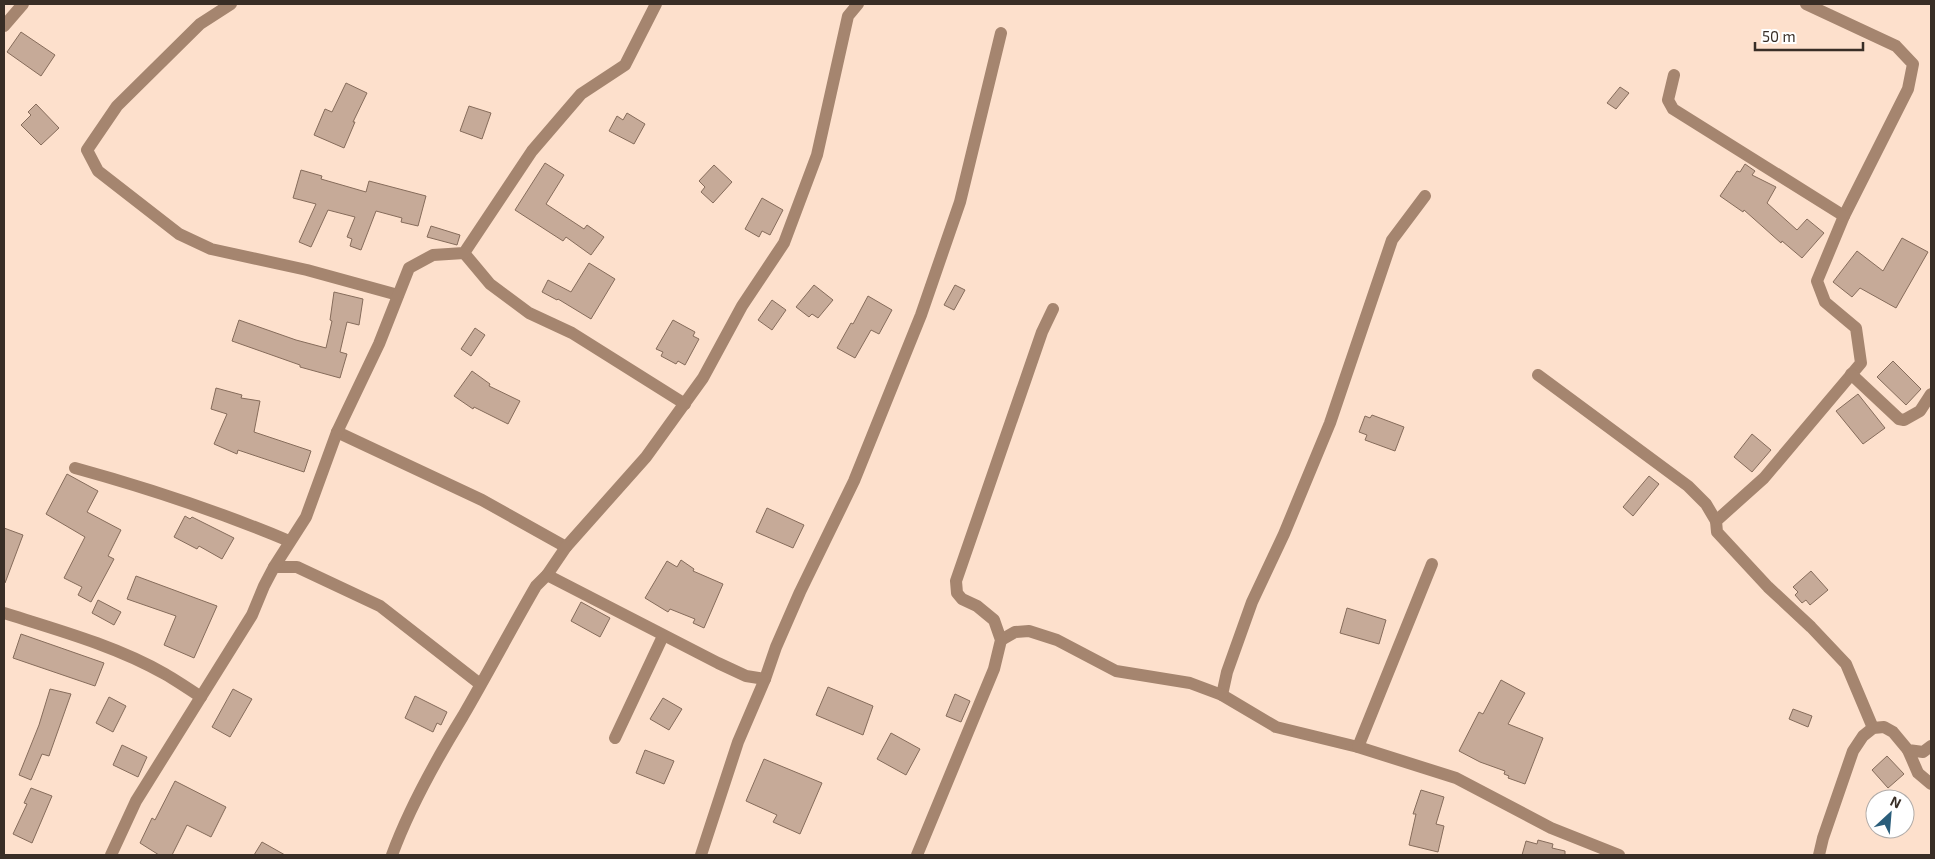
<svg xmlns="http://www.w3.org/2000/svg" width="1935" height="859" viewBox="0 0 1935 859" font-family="'Exo 2',sans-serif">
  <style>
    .building { fill: #c6aa98; stroke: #866c5b }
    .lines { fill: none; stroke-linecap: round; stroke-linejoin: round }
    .minor { stroke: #a5856f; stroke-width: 12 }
  </style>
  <rect width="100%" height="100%" fill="#fde0cc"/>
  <g class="building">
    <polygon points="21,32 55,55 41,76 7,52"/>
    <polygon points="346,83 367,93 353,122 355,122 344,148 314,135 325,109 332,112"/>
    <polygon points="1620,87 1629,93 1616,109 1607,103"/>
    <polygon points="36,104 59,128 41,145 21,125 31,115 28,112"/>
    <polygon points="469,106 491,113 482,139 460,131"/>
    <polygon points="627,113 645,124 634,144 609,131 617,116 623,120"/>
    <polygon points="545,163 564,175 546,204 584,229 587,225 604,237 591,255 566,237 563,241 515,210"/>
    <polygon points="1745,164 1755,171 1752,175 1776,187 1767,203 1797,230 1807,219 1824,233 1802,258 1782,241 1781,243 1744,210 1743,212 1720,196 1737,171 1740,172"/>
    <polygon points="714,165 732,182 713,203 701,192 705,187 699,181"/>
    <polygon points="301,170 322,176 321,179 366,192 369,181 426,196 418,226 401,222 402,218 376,211 361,250 350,246 352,239 347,237 355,217 328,210 311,247 299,242 316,204 293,198"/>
    <polygon points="762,198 783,210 770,235 762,231 759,237 745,229"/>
    <polygon points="431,226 460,235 457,245 427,237"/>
    <polygon points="1902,238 1928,252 1896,308 1860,288 1852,297 1833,282 1857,251 1883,271"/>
    <polygon points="589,263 615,279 591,319 558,299 557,300 542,292 548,280 571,292"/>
    <polygon points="814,285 833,300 818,318 812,314 809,317 796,307"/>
    <polygon points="955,285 965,290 954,310 944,305"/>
    <polygon points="334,292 363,299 359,325 347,322 340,352 347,354 340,378 300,367 300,365 232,341 239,320 296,340 326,348 332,321 330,320"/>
    <polygon points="868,296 892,310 879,334 871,330 855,358 837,348 851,323 853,324"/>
    <polygon points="772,300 786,310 772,330 758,320"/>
    <polygon points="673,320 695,332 693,336 699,339 685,365 678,361 676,364 661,356 663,352 656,349"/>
    <polygon points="475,328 485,335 471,356 461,349"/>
    <polygon points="1893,361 1921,389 1906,405 1877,377"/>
    <polygon points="472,371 490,384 489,386 520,401 508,424 474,407 473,409 454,396"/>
    <polygon points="216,388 242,395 241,398 260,401 254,432 311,451 304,472 238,450 237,454 214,444 227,414 211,409"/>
    <polygon points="1858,394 1885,428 1863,444 1836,411"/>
    <polygon points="1372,415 1404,427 1395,451 1365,440 1367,435 1359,432 1365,416 1370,418"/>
    <polygon points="1752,434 1771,450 1752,472 1734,457"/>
    <polygon points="67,474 98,491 87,512 121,530 108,556 114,559 91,602 78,595 82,587 64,578 85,537 46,514"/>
    <polygon points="1649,476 1659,484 1633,516 1623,507"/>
    <polygon points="767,508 804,525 793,548 756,532"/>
    <polygon points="185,516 190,519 192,517 234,538 222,559 199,546 197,549 174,537"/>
    <polygon points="4,528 23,535 5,583 4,583"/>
    <polygon points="681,560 694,569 693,571 723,584 704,628 693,623 695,619 670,609 668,612 645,598 667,561 677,567"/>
    <polygon points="1811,571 1828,590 1810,605 1806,600 1802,603 1795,595 1798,592 1793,587"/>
    <polygon points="136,576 217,606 194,658 164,645 176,616 127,599"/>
    <polygon points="98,600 121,612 114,625 92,613"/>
    <polygon points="581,602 610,618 600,637 571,621"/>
    <polygon points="1347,608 1386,620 1379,644 1340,633"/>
    <polygon points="21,634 104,663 95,686 13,658"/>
    <polygon points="1501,680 1525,693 1508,724 1543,738 1525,784 1508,778 1509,776 1504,774 1505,771 1480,762 1459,751 1479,712 1483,714"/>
    <polygon points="828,687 873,706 863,735 816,715"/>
    <polygon points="50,689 71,694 49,756 42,754 31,780 19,775 39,725"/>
    <polygon points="233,689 252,699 230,737 212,727"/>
    <polygon points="955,694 970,701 961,722 946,716"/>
    <polygon points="415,696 447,712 441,725 437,723 433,732 405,718"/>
    <polygon points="109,697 126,706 113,732 96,723"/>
    <polygon points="663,698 682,709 669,730 650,719"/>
    <polygon points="1793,709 1812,716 1808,727 1789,719"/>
    <polygon points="891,733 920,749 906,775 877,759"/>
    <polygon points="122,745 147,757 138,777 113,765"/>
    <polygon points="645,750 674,761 664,784 636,773"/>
    <polygon points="1887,756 1904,774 1888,788 1872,770"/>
    <polygon points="764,759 822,783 800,834 773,822 777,815 746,801"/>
    <polygon points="175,781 226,807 211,837 187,825 172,855 159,855 140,843 152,818 155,820"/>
    <polygon points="31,788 52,796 32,843 13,834 27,804 24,803"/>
    <polygon points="1421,790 1444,797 1436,824 1444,826 1438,852 1409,845 1416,814 1413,814"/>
    <polygon points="1538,840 1553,844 1552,848 1565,851 1565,855 1522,855 1526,841 1537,844"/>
    <polygon points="262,842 285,855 254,855"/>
  </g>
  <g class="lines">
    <g class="minor">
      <polyline points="231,4 200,24 117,106 87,150 98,171 179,234 211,249 307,270 398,295"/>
      <polyline points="1806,4 1896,46 1913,64 1908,89 1844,216 1817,281 1825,302 1856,328 1861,363 1764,478 1716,521 1717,532 1768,587 1811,627 1846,664 1873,728"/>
      <polyline points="4,26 23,4"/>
      <polyline points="1674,75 1668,100 1673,109 1844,216"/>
      <polyline points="1425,196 1392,240 1330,423 1284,534 1252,602 1227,672 1222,695 1276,727 1358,747 1456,778 1551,828 1619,855"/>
      <polyline points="464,253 490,284 529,313 572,333 685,404"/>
      <polyline points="1851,374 1899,419 1904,420 1920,411 1931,394"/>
      <polyline points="1538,375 1688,486 1706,504 1716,521"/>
      <polyline points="337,432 482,500 566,547"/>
      <path d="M75 468C148 488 220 512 289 541"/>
      <polyline points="274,567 297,567 380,606 480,684"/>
      <polyline points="547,575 566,547 646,457 703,378 742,306 784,243 817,155 848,16 858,4"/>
      <path d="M4 613C58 630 116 646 165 674 177 681 189 689 201 697"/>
      <polyline points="1001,640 1015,632 1029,631 1057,640 1116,671 1190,683 1222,695"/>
      <polyline points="615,738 663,636"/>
      <polyline points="1358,747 1432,564"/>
      <polyline points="1908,750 1918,773 1931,784"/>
      <polyline points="111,855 136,801 252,615 264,586 274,567 306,517 337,432 379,344 409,268 433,255 464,253 532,151 581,94 625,65 656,4"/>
      <path d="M392 855C410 806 436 760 463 716 488 673 511 629 536 586L547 575 718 663 746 676 765 679 776 647 800 592 854 481 921 315 960 202 1001 33"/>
      <polyline points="701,855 738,742 765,679"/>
      <polyline points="917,855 994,669 1001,640 994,620 977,606 962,599 957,593 956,581 1042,332 1053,309"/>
      <polyline points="1819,855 1823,838 1853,751 1863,736 1873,728 1884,727 1893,732 1908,750 1923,752 1931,746"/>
    </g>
  </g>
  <rect width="1935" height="859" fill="none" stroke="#392e26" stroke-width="10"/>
  <g transform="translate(1890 814) rotate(26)"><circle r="24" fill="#ffffff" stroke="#b0aba8"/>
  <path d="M0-4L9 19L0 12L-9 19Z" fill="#2b5e7b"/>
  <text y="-8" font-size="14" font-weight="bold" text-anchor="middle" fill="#392e26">N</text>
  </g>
  <path d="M1755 42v8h108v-8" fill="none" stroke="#392e26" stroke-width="2.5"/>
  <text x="1762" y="42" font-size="15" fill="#392e26" stroke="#ffffff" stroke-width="4" paint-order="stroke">50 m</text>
</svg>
